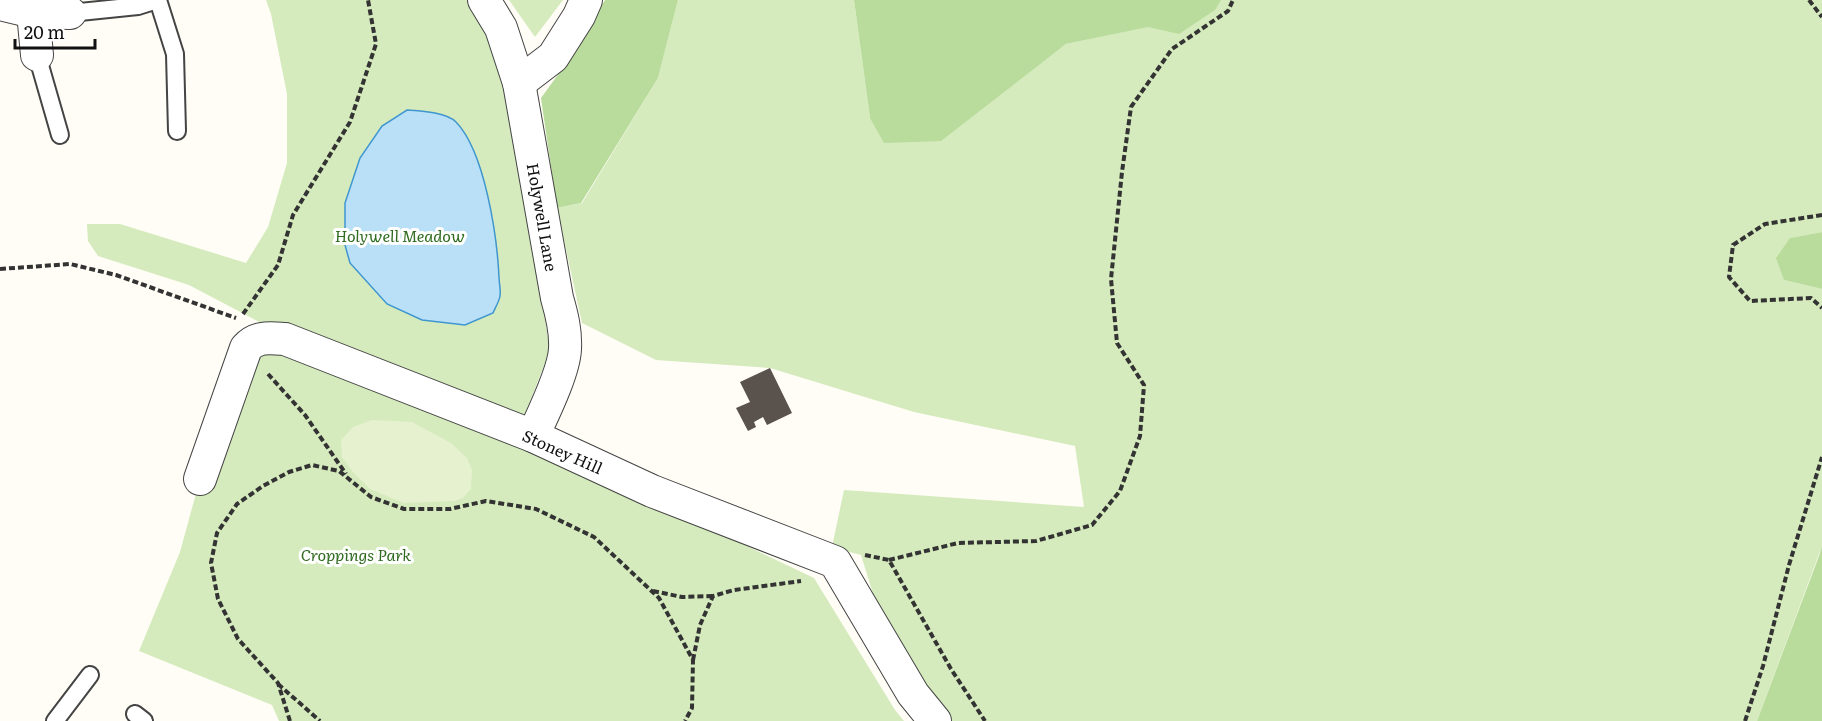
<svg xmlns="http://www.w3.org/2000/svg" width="1822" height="721" viewBox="0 0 1822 721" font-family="Literata,serif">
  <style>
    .green { fill: #d5ebbd }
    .forest { fill: #b9dc9c }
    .pitch { fill: #e6f2cf }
    .water { fill: #b9e0f7; stroke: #3f96cf; stroke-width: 1.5 }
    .building { fill: #5a524d }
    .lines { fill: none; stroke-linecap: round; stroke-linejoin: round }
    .lane-casing { stroke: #444; stroke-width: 20 }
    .street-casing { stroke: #444; stroke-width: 34 }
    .path { stroke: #333; stroke-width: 4; stroke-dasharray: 6 3; stroke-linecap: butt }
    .lane { stroke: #fff; stroke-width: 16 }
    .street { stroke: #fff; stroke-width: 32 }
    .labels { text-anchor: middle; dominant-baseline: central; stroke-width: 6; stroke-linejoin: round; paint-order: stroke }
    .street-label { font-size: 16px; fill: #111; stroke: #fff }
    .park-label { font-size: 16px; font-style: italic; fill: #2f6b1f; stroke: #fff }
  </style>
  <rect width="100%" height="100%" fill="#fffdf5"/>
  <g class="green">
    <polygon points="266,0 474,0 503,59 550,350 524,417 263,324 189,285 98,256 88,241 87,224 120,224 246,263 268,227 287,163 287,94 271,14"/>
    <polygon points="509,0 563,0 535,37"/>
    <polygon points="678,0 854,0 870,118 1017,80 1066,44 1146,27 1108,0 1822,0 1822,232 1790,238 1784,280 1822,289 1822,546 1757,721 951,721 924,687 884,629 861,555 832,547 844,490 1084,507 1075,446 914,412 770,368 656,360 582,323 557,208 582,203 658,78"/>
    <polygon points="255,344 526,441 814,578 895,710 904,721 279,721 272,705 139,651 180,552 198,486"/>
  </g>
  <g class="forest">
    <polygon points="605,0 678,0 658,78 581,203 557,208 541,98 570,58"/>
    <polygon points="854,0 1221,0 1215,10 1179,34 1148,27 1066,44 941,141 884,143 870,118"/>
    <polygon points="1822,232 1822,289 1784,280 1776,258 1790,238"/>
    <polygon points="1822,546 1822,721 1757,721 1819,556"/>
  </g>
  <polygon class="pitch" points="372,420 412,422 451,443 467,458 472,470 471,489 463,498 455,501 404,503 370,489 353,472 342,457 341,440 353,427"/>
  <path class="water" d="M407 110C420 111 446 112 456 122 485 152 497 236 499 277 499 283 501 290 500 296 499 302 495 308 493 313L465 325 422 320 387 304 350 263 345 245V203L360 158 382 126Z"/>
  <polygon class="building" points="770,368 792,413 767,425 763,417 754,422 756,427 748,431 736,408 750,402 740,382"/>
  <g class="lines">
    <defs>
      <g id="lane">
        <polyline points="158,0 175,54 177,131"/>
        <polyline points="70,13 138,6 157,0"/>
        <polyline points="37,55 60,135"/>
        <polyline points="135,714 144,721"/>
        <polyline points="55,721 90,675"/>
      </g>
      <g id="street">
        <path d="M484 0 501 28 519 83 557 298C562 315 566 331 565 349 564 372 543 414 533 436"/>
        <polyline points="0,4 33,12 70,13"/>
        <polyline points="33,12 37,55"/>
        <polyline points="519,83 553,57 579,16 586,0"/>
        <path d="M200 479 246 348C257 336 269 338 285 339L533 436 652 491 835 562 913 694 935 721"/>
      </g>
    </defs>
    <use href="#lane" class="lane-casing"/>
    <use href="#street" class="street-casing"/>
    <g class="path">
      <polyline points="1809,0 1822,17"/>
      <polyline points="1822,215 1765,224 1733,245 1729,277 1750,301 1811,298 1822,308"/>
      <polyline points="0,269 70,264 116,275 236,318"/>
      <polyline points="243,314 278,265 293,215 350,122 376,44 368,0"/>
      <polyline points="268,374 305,415 346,474"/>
      <polyline points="865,555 889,560 951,669 985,721"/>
      <polyline points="889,560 958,543 1036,541 1092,525 1120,491 1140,436 1144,385 1117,343 1111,279 1122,172 1131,107 1172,49 1228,11 1233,0"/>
      <polyline points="653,591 682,597 713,596"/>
      <polyline points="693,660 700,625 713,596 734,590 801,581"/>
      <polyline points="278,684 320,721"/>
      <polyline points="290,721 278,683 238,639 218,599 211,563 217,533 237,504 263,486 289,472 312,465 339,471 371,497 404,509 450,509 486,501 536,509 594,537 659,598 693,660 692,708 685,721"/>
      <polyline points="1745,721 1763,666 1789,565 1822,457"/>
    </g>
    <use href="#lane" class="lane"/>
    <use href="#street" class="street"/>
  </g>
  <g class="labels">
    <g class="street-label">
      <text transform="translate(543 217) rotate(80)">Holywell Lane</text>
      <text transform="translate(563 451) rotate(24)">Stoney Hill</text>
    </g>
    <g class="park-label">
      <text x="400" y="235">Holywell Meadow</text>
      <text x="356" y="554">Croppings Park</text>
    </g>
  </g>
  <path d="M15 39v9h80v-9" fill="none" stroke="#111111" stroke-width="3"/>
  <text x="24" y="39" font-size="18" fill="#111111" stroke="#ffffff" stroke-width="4.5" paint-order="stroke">20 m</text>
</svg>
